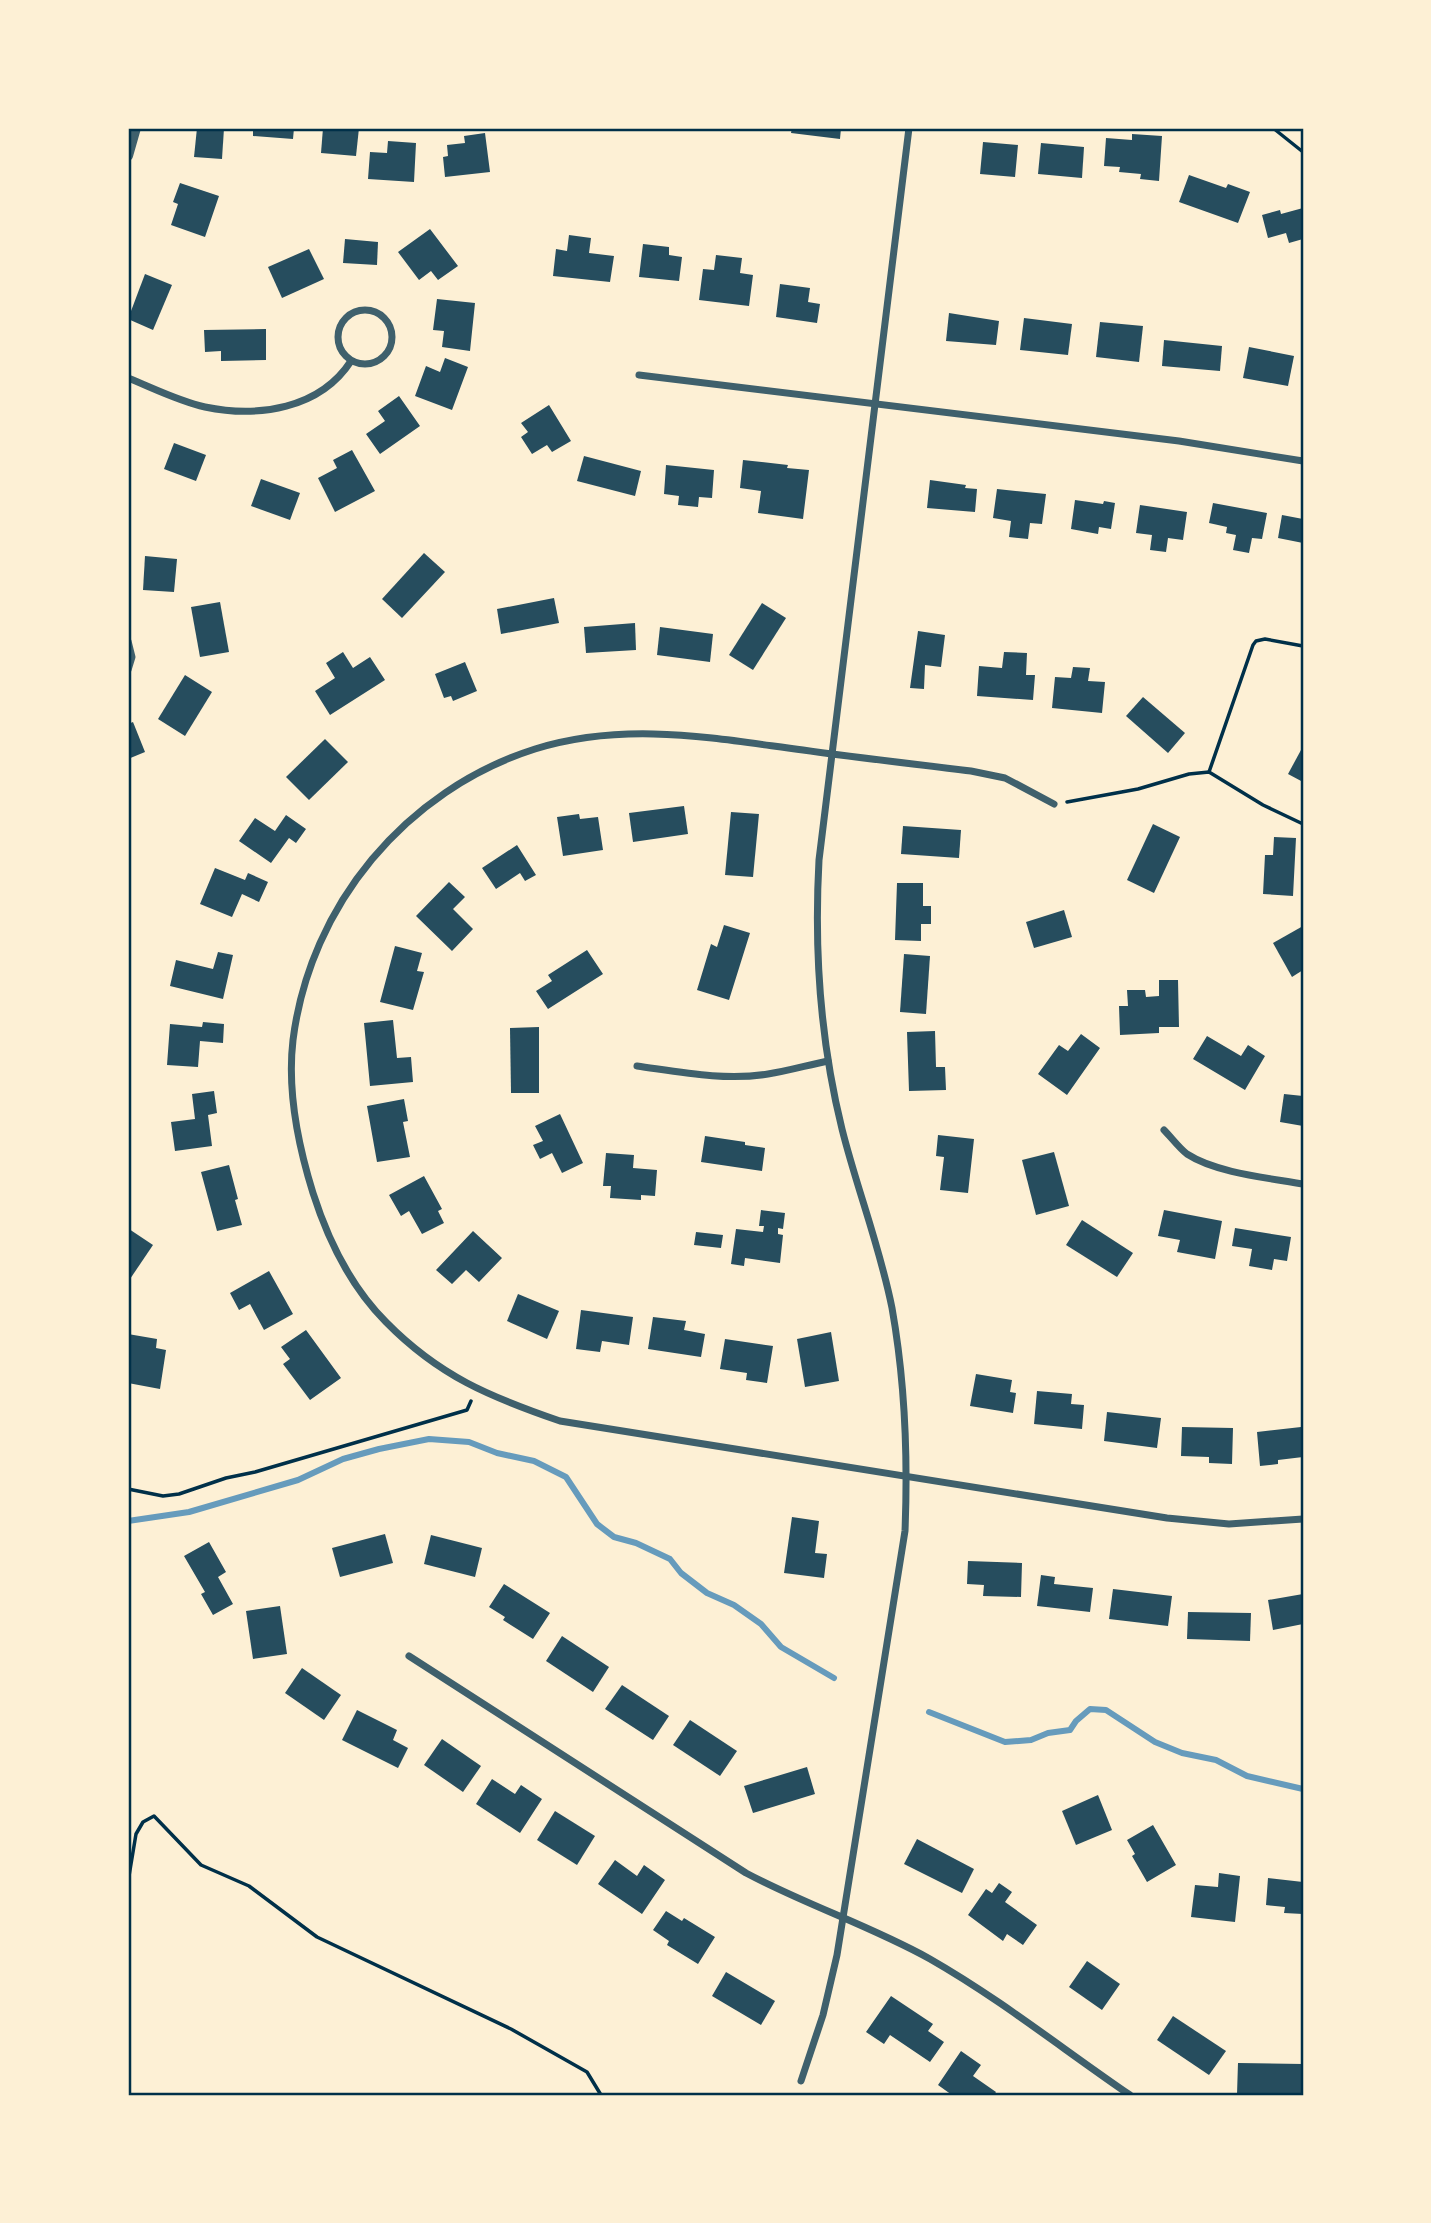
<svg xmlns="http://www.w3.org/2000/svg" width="1431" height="2223" viewBox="0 0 1431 2223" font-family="'Roboto Serif',serif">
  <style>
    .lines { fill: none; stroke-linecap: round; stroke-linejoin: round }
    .stream { stroke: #669bbc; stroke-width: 6 }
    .building { fill: #264d5e }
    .path { stroke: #003049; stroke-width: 3.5 }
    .minor { stroke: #3f606c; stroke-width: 7 }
    .tertiary { stroke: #3f606c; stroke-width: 10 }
    .neatline { fill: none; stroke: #003049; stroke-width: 2.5 }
  </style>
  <rect width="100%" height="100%" fill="#fdf0d5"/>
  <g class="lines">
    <g class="stream">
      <polyline points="128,1521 189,1512 298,1480 343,1459 379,1449 429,1439 469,1442 497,1453 534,1461 566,1477 597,1524 614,1537 636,1543 670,1559 681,1573 707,1593 734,1605 761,1624 781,1647 834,1678"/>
      <polyline points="929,1712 1005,1742 1031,1740 1048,1733 1070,1730 1076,1721 1090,1709 1106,1710 1155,1742 1182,1753 1216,1760 1247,1776 1303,1789"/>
    </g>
  </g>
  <g class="building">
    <polygon points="197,128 224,128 222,159 194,157"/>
    <polygon points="253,128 294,128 293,139 253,136"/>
    <polygon points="323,128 359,128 356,156 321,153"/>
    <polygon points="792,128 841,128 840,139 791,133"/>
    <polygon points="485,133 490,172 445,177 443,157 448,156 447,145 465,143 464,136"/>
    <polygon points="1132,134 1162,136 1159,181 1140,179 1141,174 1119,172 1120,167 1104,166 1106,138 1132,140"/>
    <polygon points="388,141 416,143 414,182 368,179 370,152 387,153"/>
    <polygon points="983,142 1018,145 1015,177 980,174"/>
    <polygon points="1041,143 1084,147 1082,178 1038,174"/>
    <polygon points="1189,175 1226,188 1228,184 1250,192 1238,223 1179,202"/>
    <polygon points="180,183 219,196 205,237 171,225 178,204 173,202"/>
    <polygon points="1303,208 1303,239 1289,243 1286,233 1268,238 1262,215 1280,210 1281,214"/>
    <polygon points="430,229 458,266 438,280 431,271 419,280 398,252"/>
    <polygon points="569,235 591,238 589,253 614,256 610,282 553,276 556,249 567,251"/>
    <polygon points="345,239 378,242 377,265 343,263"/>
    <polygon points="643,244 669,247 669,255 682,257 679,281 639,277"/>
    <polygon points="309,249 324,279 282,298 268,267"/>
    <polygon points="716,255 742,258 740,273 753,275 749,306 699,300 703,269 714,270"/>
    <polygon points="145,274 172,285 153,330 128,319"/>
    <polygon points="780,284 810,288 808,302 820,304 817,323 776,317"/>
    <polygon points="437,299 475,303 470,351 442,347 444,331 433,330"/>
    <polygon points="949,313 999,321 996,345 946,341"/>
    <polygon points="1024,318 1072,324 1068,355 1020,350"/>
    <polygon points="1100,322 1143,326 1139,362 1096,357"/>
    <polygon points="266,329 266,360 221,361 221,351 205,352 204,330"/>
    <polygon points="1164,340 1222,346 1220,371 1162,366"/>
    <polygon points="1249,347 1294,356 1288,386 1243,378"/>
    <polygon points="445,358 468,367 452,410 415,396 426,366 440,372"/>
    <polygon points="399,396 420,426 380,454 366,434 385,421 378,411"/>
    <polygon points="549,405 571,441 552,452 547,445 532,454 521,437 528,432 521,423"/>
    <polygon points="174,443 206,455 196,481 164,469"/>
    <polygon points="352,450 375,491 335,512 318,478 337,468 333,460"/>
    <polygon points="584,456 641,471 635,496 577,481"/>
    <polygon points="743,460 788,465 787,468 809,470 803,519 758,513 761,491 740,488"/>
    <polygon points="666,465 714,470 712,498 699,497 698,507 678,505 679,496 664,494"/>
    <polygon points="261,479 300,493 290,520 251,506"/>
    <polygon points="930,480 966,485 965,488 977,489 975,512 927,508"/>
    <polygon points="997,489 1046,494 1042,524 1030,523 1028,539 1009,537 1011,521 993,518"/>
    <polygon points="1075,500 1103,504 1104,501 1115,503 1111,529 1099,527 1098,534 1071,529"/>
    <polygon points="1213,503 1267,513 1262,539 1252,538 1249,553 1233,550 1236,535 1226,533 1227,527 1209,523"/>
    <polygon points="1140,505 1187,512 1183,540 1168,538 1166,552 1150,550 1152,535 1136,533"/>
    <polygon points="1282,515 1303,519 1303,543 1278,538"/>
    <polygon points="424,553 445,572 402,618 382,599"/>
    <polygon points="145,556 177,559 174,592 143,590"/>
    <polygon points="554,598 559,623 501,634 497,609"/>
    <polygon points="220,602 229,652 200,657 191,607"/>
    <polygon points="762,603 786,618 753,670 729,655"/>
    <polygon points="635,623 636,650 586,653 584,627"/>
    <polygon points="660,627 713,634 710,662 657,655"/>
    <polygon points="918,631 945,635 941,667 925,665 924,689 910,688"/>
    <polygon points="343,652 353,668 370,657 385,680 330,715 315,691 335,678 326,663"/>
    <polygon points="1004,652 1027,653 1026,675 1035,675 1033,700 977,696 979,666 1002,668"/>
    <polygon points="465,662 477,691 453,701 451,696 444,698 435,674"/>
    <polygon points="1073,667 1090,668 1088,681 1105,682 1102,713 1052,708 1055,677 1071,678"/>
    <polygon points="185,675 212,692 185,736 158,719"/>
    <polygon points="1143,697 1185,733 1168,753 1126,716"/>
    <polygon points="133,722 145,752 128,759 128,724"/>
    <polygon points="325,739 348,762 309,800 286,777"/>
    <polygon points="1301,750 1303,751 1303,782 1288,774"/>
    <polygon points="684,806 688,834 633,842 629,813"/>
    <polygon points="731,812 759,814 753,877 725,875"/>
    <polygon points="579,814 580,819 598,817 603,850 563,856 557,817"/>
    <polygon points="286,815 306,829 296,843 289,838 271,863 239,841 255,818 275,831"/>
    <polygon points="1153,824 1180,837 1154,893 1127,880"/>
    <polygon points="903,826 961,830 959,858 901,854"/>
    <polygon points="1274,837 1296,838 1293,896 1263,894 1265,855 1273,855"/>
    <polygon points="517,845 536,875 525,881 520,873 496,889 482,868"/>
    <polygon points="215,868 245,880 248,873 268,882 259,902 242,894 232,917 200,904"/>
    <polygon points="449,882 465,897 453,909 473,929 452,951 416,916"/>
    <polygon points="897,883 923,883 923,906 931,906 931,924 921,924 921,941 895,940"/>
    <polygon points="1064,910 1072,937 1034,948 1026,922"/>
    <polygon points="724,925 750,933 729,1000 697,990 711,944 717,947"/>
    <polygon points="1303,926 1303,970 1292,977 1273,943"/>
    <polygon points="395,946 422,953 417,971 424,972 413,1010 380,1002"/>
    <polygon points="587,950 603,974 548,1009 536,991 552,981 548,975"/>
    <polygon points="218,952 233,955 223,999 170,986 176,960 213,969"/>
    <polygon points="904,954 930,956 926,1014 900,1012"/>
    <polygon points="1159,980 1178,980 1179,1027 1159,1027 1159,1033 1120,1035 1119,1006 1128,1006 1127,990 1145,990 1146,997 1159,996"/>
    <polygon points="393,1020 397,1058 411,1057 413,1082 370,1086 364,1023"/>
    <polygon points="203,1022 224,1024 223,1043 200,1041 198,1067 167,1065 170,1024 202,1027"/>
    <polygon points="539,1027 539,1093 511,1093 510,1028"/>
    <polygon points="935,1031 936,1067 945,1067 946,1090 909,1091 907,1032"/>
    <polygon points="1081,1034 1100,1048 1067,1095 1038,1074 1059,1045 1068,1051"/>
    <polygon points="1207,1036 1241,1056 1248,1045 1265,1056 1245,1090 1193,1059"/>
    <polygon points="214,1091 217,1113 208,1115 212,1146 175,1151 171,1122 195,1119 192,1094"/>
    <polygon points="1284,1094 1303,1096 1303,1126 1280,1122"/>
    <polygon points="404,1099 408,1121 403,1122 410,1157 377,1162 367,1106"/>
    <polygon points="560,1114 583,1163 562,1173 552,1153 540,1159 533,1145 543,1141 535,1126"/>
    <polygon points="938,1135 974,1139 968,1193 940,1190 944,1157 936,1156"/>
    <polygon points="705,1136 745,1142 745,1145 765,1148 762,1171 701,1162"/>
    <polygon points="1054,1152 1069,1206 1036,1215 1022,1160"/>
    <polygon points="606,1153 634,1155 633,1168 657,1170 655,1196 641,1195 641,1200 610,1198 611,1186 603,1186"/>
    <polygon points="229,1165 238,1199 235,1200 242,1225 217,1231 201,1172"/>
    <polygon points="424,1176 442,1209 438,1211 444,1223 422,1234 409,1211 401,1216 389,1195"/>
    <polygon points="761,1210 785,1213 783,1229 778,1228 778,1234 783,1235 780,1263 745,1258 744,1266 731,1264 736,1229 763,1232 764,1226 759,1226"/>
    <polygon points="1164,1210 1222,1221 1215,1259 1177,1252 1180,1240 1158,1236"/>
    <polygon points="1082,1220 1133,1253 1117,1277 1066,1245"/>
    <polygon points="1235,1228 1291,1237 1287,1261 1274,1259 1272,1270 1249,1266 1252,1249 1232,1246"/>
    <polygon points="129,1229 153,1245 128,1282 128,1230"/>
    <polygon points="473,1231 502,1258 479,1282 466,1270 452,1284 436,1270"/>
    <polygon points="696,1232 723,1235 721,1248 694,1245"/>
    <polygon points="269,1271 293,1314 264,1330 250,1304 239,1310 230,1293"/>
    <polygon points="518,1294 559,1311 547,1339 507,1321"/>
    <polygon points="581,1310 633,1317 629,1345 602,1341 600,1352 576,1349"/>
    <polygon points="653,1317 686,1321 684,1330 705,1334 701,1357 648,1349"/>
    <polygon points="306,1330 341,1378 310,1400 283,1364 290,1359 281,1347"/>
    <polygon points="831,1332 839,1381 805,1387 797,1339"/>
    <polygon points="128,1334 157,1339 156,1348 166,1350 160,1389 128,1383"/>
    <polygon points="725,1339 773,1346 767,1383 746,1380 747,1373 720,1369"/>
    <polygon points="976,1374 1012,1380 1010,1392 1016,1393 1013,1413 970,1406"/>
    <polygon points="1037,1391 1072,1394 1071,1404 1084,1405 1082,1429 1034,1424"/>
    <polygon points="1107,1412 1161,1418 1157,1448 1104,1441"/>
    <polygon points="1182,1427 1233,1428 1232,1464 1209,1463 1209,1457 1181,1456"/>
    <polygon points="1301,1427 1303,1457 1278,1460 1278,1464 1260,1466 1257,1432"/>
    <polygon points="792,1517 819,1521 815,1553 827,1554 824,1578 784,1573"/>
    <polygon points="385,1534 393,1563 340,1577 332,1548"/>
    <polygon points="431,1535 482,1548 475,1577 424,1564"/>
    <polygon points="209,1542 226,1572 218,1577 233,1604 213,1615 201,1594 205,1592 184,1556"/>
    <polygon points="968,1561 1022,1563 1021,1597 983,1596 984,1585 967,1584"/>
    <polygon points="1041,1575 1055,1577 1054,1584 1093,1588 1090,1612 1037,1606"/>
    <polygon points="504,1584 550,1613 533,1639 503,1620 505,1617 489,1607"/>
    <polygon points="1113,1589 1172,1596 1168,1626 1109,1619"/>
    <polygon points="1303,1594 1303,1624 1273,1630 1268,1600"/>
    <polygon points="280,1606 287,1654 253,1659 246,1611"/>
    <polygon points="1188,1612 1251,1613 1250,1641 1187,1639"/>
    <polygon points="562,1636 609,1667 593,1692 546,1661"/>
    <polygon points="302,1668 341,1695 324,1720 285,1693"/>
    <polygon points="622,1685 669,1716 653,1740 605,1709"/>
    <polygon points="357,1710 397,1730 393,1740 408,1748 398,1768 342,1740"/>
    <polygon points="690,1720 737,1751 720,1776 673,1745"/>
    <polygon points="442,1739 481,1766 463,1792 424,1765"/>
    <polygon points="807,1767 815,1794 753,1813 744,1786"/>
    <polygon points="492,1779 515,1794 521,1785 542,1799 520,1833 476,1804"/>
    <polygon points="1098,1795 1112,1830 1076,1845 1062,1811"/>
    <polygon points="555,1811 595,1836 577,1865 537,1840"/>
    <polygon points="1153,1825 1176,1865 1147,1882 1132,1856 1135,1854 1127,1840"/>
    <polygon points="917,1839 974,1869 962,1893 904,1864"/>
    <polygon points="615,1860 637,1876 644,1865 665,1880 642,1914 598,1884"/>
    <polygon points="1219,1873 1240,1876 1235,1922 1191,1917 1195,1885 1218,1887"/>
    <polygon points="1268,1878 1303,1882 1303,1914 1284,1913 1285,1907 1266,1905"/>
    <polygon points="999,1883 1012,1892 1005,1902 1037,1925 1023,1945 1007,1934 1003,1941 968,1915 986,1889 992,1893"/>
    <polygon points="666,1911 682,1921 684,1918 715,1937 698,1964 667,1945 669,1941 653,1930"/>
    <polygon points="1087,1961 1120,1984 1102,2010 1069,1987"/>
    <polygon points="726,1972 775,2001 761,2025 712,1996"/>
    <polygon points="891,1996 933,2024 928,2031 944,2042 930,2062 890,2035 884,2044 866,2032"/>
    <polygon points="1173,2016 1226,2051 1209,2075 1157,2040"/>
    <polygon points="961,2051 981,2065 973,2076 996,2092 994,2095 952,2095 938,2085"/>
    <polygon points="1238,2063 1303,2064 1303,2095 1237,2094"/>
  </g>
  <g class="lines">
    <g class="path">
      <polyline points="1273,128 1303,152"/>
      <polyline points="1209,772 1253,645 1256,641 1265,639 1303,646"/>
      <polyline points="1067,802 1138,789 1189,774 1209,772 1263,805 1303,824"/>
      <polyline points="128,1489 163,1496 179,1494 226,1478 255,1472 467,1410 471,1401"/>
      <polyline points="128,1882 136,1834 143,1822 154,1816 201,1865 249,1886 317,1937 511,2029 587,2072 601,2095"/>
    </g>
    <g class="minor">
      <circle cx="365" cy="337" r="27"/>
      <polyline points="639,375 1179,441 1303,461"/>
      <path d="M128 378C153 388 178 401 205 407 258 418 320 409 351 361"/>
      <polyline points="128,641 132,657 128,670"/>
      <path d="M1054 804 1005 778 971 771C915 764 859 758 803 750 711 738 626 721 535 749 406 790 310 905 293 1040 287 1091 298 1145 313 1193 328 1240 351 1287 386 1322 439 1376 490 1397 560 1421L1167 1518 1229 1524 1303 1519"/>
      <path d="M637 1066C680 1072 725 1081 768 1074 788 1071 808 1065 828 1061"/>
      <path d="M1164 1130C1171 1137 1179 1148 1187 1154 1216 1173 1269 1178 1303 1184"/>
      <path d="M409 1656 746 1873C806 1905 871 1926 930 1959 1000 1999 1064 2050 1130 2095"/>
      <path d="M801 2081 823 2015 837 1955 905 1531C908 1456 905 1381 892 1308 880 1247 857 1189 842 1129 820 1040 814 951 819 860L909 128"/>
    </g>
    <polyline class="tertiary" points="128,156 136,128"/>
  </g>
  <rect width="1431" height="2223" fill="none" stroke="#fdf0d5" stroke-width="259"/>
  <rect x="130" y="130" width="1172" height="1964" class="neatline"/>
</svg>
